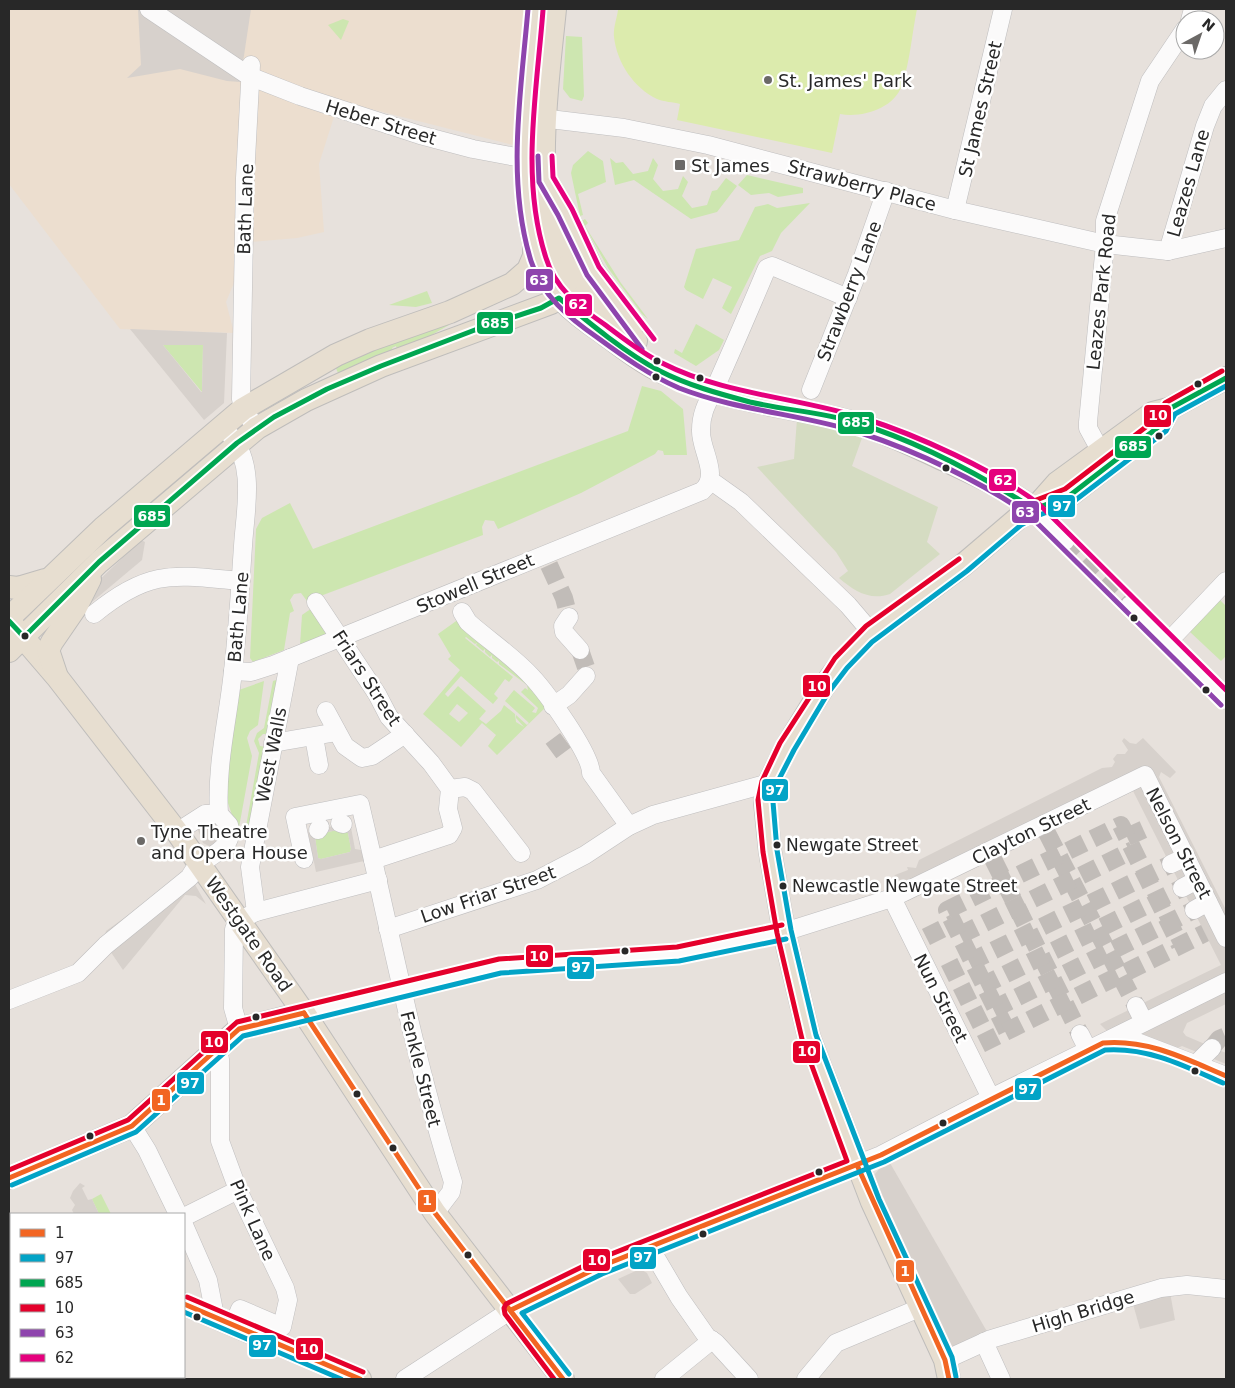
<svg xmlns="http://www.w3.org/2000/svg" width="1235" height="1388" viewBox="0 0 1235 1388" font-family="'DejaVu Sans',sans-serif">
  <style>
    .education { fill: #ecdecf }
    .green { fill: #cde6b0; fill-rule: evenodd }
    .cemetery { fill: #d5dcc2 }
    .pitch { fill: #dcebad }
    .plaza { fill: #d7d1cc; fill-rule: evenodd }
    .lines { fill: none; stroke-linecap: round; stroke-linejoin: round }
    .minor-tunnel { stroke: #c1bcb8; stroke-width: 18; stroke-dasharray: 18 9; stroke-linecap: butt }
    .minor-casing { stroke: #bfbebf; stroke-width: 19 }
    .major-casing { stroke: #bfbdbb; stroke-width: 24 }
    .minor { stroke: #fbfafa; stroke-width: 18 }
    .major { stroke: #e7ded0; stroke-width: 22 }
    .bus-1-casing { stroke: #fff; stroke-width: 9 }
    .bus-2-casing { stroke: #fff; stroke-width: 9 }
    .bus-3-casing { stroke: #fff; stroke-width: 9 }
    .bus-4-casing { stroke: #fff; stroke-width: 9 }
    .bus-5-casing { stroke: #fff; stroke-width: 9 }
    .bus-6-casing { stroke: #fff; stroke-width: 9 }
    .bus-1 { stroke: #f26522; stroke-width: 5 }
    .bus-2 { stroke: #02a3c6; stroke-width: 5 }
    .bus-3 { stroke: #00a651; stroke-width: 5 }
    .bus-4 { stroke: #e4002b; stroke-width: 5 }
    .bus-5 { stroke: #8e44ad; stroke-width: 5 }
    .bus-6 { stroke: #e5007d; stroke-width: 5 }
    .poi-dot { fill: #6b6967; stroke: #fff; stroke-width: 2 }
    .bus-dot { fill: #282828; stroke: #fff; stroke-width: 2 }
    .labels { text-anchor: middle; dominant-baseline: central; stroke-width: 5; stroke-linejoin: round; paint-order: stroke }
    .bus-label { font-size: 17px; fill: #282828; stroke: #fff; text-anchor: start }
    .poi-label { font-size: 18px; fill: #282828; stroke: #fff; text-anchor: start }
    .street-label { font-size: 18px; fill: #282828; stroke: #fff }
    .line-badge { stroke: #fff; stroke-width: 2 }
    .badge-label { font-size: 14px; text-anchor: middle; font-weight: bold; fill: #fff }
  </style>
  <rect width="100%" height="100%" fill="#e7e1dc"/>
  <polygon class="education" points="9,9 524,9 513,145 339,101 319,164 324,232 297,238 251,242 226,302 234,333 120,329 9,184"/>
  <g class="green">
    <polygon points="343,19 349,21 341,40 328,25"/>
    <polygon points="566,36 582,37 584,96 582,101 570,98 563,89"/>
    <polygon points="588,151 603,161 606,182 578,194 583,215 580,216 571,173 573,165"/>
    <polygon points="610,158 616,163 623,162 633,174 648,171 653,158 658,165 653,179 663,191 678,189 683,176 688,182 682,196 692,208 707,205 712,191 717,190 726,178 737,186 717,212 691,219 634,180 615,185"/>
    <polygon points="747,175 803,188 803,193 778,197 769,193 751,195 738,185"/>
    <polygon points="810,203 781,233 772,251 760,256 731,314 722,308 732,287 713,278 703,299 686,290 684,287 696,249 739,240 755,207 768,204 777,208"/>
    <polygon points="585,219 588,223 585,226 621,283 648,319 642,314 608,268 582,221"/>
    <polygon points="427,291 432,303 416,307 389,305"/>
    <polygon points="449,320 449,325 428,337 397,349 396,346 392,348 393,350 338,373 335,366"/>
    <polygon points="696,324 724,340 719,350 696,366 674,353 675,349 682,353"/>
    <polygon points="163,345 203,345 202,392"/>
    <polygon points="642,386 661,391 683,409 687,455 664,455 663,451 658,450 655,454 581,493 498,529 494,521 485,520 482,527 483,535 307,601 301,593 294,594 290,600 294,611 290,613 284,650 253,662 250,658 256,529 262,518 290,503 313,549 628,431"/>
    <polygon points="1216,596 1226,606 1226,656 1221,661 1189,631"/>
    <polygon points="315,606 334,634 300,645 302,615"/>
    <path d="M466 614 531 680 548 705 497 755 488 746 496 735 482 723 461 747 423 714 460 670 448 659 451 656 438 634ZM466 637 475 644 477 643 476 645 483 651 485 649V652L490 657 492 655V658L497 662 499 661V664L527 685 528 690 525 688 521 692 538 708 536 713 532 712 535 708 514 690 505 701 529 723 527 725 516 715V718L524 727 516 722 515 714 504 705 501 711 486 724 479 719 486 711 458 686 448 697 445 694 461 676 493 704 498 698 494 694 505 679 509 682 513 677 465 638ZM457 704 468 713 459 722 449 714Z"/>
    <polygon points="279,679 267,734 263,734 258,739 260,746 266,747 248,837 245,832 259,753 254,741 257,733 264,728 273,681"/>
    <polygon points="264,681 258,725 250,731 247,738 252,756 238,833 225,794 237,694 239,690"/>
    <polygon points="343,829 348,833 351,849 350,852 321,859 318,858 315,837 317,834"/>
    <polygon points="101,1194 111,1214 99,1214 92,1199"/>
  </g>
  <path class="cemetery" d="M797 419 862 438 852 466 938 507 927 542 940 554 890 594C870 601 854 591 839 578L848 571 836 552 757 467 794 459Z"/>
  <path class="pitch" d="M616 9H917C912 33 910 62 902 85 894 109 862 118 840 114L832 153 677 120 680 104C673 102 664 102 657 99 634 88 617 63 614 37 613 28 617 18 618 10Z"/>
  <g class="plaza">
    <polygon points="138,9 251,9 240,82 227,81 180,69 127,78 141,65"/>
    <path d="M130 329 227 333 224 403 204 420ZM163 345H203L202 392H201Z"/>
    <polygon points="141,540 145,542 142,560 86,607 92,587"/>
    <polygon points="1124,738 1130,743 1136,744 1143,738 1176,772 1170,778 1161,772 1159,777 1226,910 1226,1004 1187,1023 1183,1032 1186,1036 1226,1053 1226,1064 1182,1046 1173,1050 1110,1034 1100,1024 1221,965 1133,791 908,901 892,891 884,878 891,880 895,875 908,870 907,867 916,868 919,860 1102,768 1112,767 1115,762 1113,759 1117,754 1125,754 1128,750 1122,741"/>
    <polygon points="215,818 226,836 211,847 203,843 198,830 199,826"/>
    <path d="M350 822 355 849 361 850 364 861 316 872 308 832ZM343 829 348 833 351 849 350 852 321 859 318 858 315 837 318 834Z"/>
    <polygon points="188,872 206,904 196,896 185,895 123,970 106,945 104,938 106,931"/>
    <polygon points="890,1163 989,1335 948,1354 877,1192 875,1174 880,1168"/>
    <polygon points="80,1183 85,1186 82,1188 88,1200 92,1199 99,1214 74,1214 72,1210 75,1205 70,1198 73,1191"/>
    <polygon points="640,1269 647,1273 652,1283 635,1294 630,1294 618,1279"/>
    <polygon points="1169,1287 1175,1320 1140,1329 1131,1297"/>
  </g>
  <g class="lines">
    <g class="minor-tunnel">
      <polyline points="1065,541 1130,605"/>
      <polyline points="549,565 564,598 569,617"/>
      <polyline points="580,650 588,673 586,676"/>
      <polyline points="551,751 574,734"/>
      <polyline points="1047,833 1136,1006"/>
      <polyline points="1127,837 1151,826"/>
      <polyline points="993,859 1080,1034"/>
      <polyline points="960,935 1133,850"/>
      <polyline points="926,937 954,923"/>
      <polyline points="945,974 1171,864"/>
      <polyline points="957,998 1182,888"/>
      <polyline points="969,1021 1194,910"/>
      <polyline points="1007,1031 947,910 1121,825 1180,945"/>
      <polyline points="981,1044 1205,933"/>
      <polyline points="1212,1048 1219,1039 1226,1036"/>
    </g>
    <defs>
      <g id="minor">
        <polyline points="149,9 249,76 300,96 420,135 473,149 516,157"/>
        <polyline points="1190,20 1193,9"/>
        <polyline points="533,117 624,128 708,145 955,210 1105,244 1168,251 1226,238"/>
        <polyline points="955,210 1003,9"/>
        <polyline points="1168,251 1205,126 1213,106 1226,90"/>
        <polyline points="811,390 857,274 886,191"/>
        <polyline points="250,419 243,409 241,399 245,178 251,65"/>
        <polyline points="1100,450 1088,428 1088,422 1105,244 1105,221 1150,81 1185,29"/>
        <polyline points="710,480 741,502 848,605 871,632"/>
        <polyline points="1034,509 1065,541"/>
        <polyline points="316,602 377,694 389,717 431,763 450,789 448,809 453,828 449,835 373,860"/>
        <polyline points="1130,605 1226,700"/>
        <path d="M462 612 468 622C488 640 513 656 532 677 546 692 591 754 591 773L629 826"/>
        <path d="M94 614C150 568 174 575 241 581"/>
        <polyline points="569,617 563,626 564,632 580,650"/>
        <polyline points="1168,642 1226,581"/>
        <path d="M233 671 251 672 273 665 702 491C721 475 700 450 701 430 701 408 712 396 720 377 736 341 752 304 767 268L772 266 848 298"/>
        <polyline points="553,706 569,695 586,676"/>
        <polyline points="326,711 345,746 362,758 372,756 405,734"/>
        <polyline points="314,737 319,765"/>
        <polyline points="273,743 337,732"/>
        <polyline points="450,789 465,787 473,791 521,853"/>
        <polyline points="340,823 343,824"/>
        <polyline points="318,830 320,827"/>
        <polyline points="177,832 205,814 219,814"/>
        <path d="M304 859 295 817 360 804C390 930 414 1058 453 1182L451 1192 435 1213"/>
        <polyline points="1171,864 1186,857"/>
        <polyline points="1182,888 1197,880"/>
        <polyline points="892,898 991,1098"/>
        <polyline points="1194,910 1208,902"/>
        <polyline points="256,912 250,867 290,658"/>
        <polyline points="388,929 537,880 585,855 629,826 653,815 769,783"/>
        <path d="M9 1000 78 973 106 945 190 877C198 856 237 853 229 825L219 814C216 764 228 720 233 671 238 629 240 588 243 546 245 511 256 466 231 436"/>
        <polyline points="1136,1006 1144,1022"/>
        <polyline points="304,1013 500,966 678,954 784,932 892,898 1145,775 1226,938"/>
        <polyline points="239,1029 233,1008 234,929 240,920 256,912 378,880"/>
        <polyline points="1080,1034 1088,1050"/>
        <polyline points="1111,1042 1137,1042 1226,1076"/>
        <polyline points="213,1052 220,1059 220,1141 238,1190 285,1288 288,1300 282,1327 240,1309 234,1324"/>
        <polyline points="1196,1064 1212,1048"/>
        <polyline points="132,1126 147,1150 178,1214"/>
        <polyline points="184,1217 238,1190"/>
        <polyline points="184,1225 208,1280 215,1316"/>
        <polyline points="649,1246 679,1297 707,1337 716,1343 749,1379"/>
        <polyline points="984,1342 1001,1379"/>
        <polyline points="945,1360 991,1339 1161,1288 1187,1285 1226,1289"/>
        <polyline points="405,1379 511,1310 570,1279 881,1155 991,1098 1226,982"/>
        <polyline points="664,1379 712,1340"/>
        <polyline points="806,1379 836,1343 922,1307"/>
      </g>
      <g id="major">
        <path d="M536 9C530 90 514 180 538 259 548 293 574 313 602 332 621 346 639 361 660 371 720 401 788 405 851 422 880 430 908 443 936 456 970 472 1003 486 1034 509"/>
        <path d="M555 9C548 81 529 202 566 267 582 295 610 321 636 341"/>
        <polyline points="549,185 565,212 593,271 633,325"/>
        <polyline points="1034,509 1057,483 1153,413 1169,409 1226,378"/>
        <polyline points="9,587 18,588 45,580"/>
        <polyline points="9,618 103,528 243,409 336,355 370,340 450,312 512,284 528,270 534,256 534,245"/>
        <polyline points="9,621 57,677 177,832 304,1013 435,1213 563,1379"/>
        <path d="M9 651 99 562 257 428 306 400 381 366 551 303C565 294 568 284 566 267"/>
        <polyline points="56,674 48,650 52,642 76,607 90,579"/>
        <polyline points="9,1178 132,1126 239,1029 304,1013"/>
        <polyline points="9,1264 11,1265"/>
        <polyline points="184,1304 360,1379"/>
        <polyline points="949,1379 945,1360 872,1202 809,1037 784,932 770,851 765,802 769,783 787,746 822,689 841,663 867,636 963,565 1017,519 1034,509 1069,496 1161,425 1169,409"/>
      </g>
    </defs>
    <use href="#minor" class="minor-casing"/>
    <use href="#major" class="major-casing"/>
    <use href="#minor" class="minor"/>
    <use href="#major" class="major"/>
    <defs>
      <g id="bus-1">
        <polyline points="304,1013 435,1213 563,1379"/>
        <polyline points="857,1165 945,1360 949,1379"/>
        <polyline points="9,1178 132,1126 239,1029 304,1013"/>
        <polyline points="184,1304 360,1379"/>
        <path d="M511 1310 599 1267 881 1155 1103 1043C1148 1039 1186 1059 1226 1076"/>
      </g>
      <g id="bus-2">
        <polyline points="12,1185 136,1132 243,1036 501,973 679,961 786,939"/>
        <polyline points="184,1312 341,1379"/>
        <path d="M569 1374 522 1313 602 1274 884 1162 1105 1050C1148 1047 1185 1066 1223 1083"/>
        <polyline points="956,1377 952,1357 879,1199 816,1035 791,930 777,850 773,802 776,785 794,750 828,693 847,668 872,642 967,571 1021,525 1037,516 1073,502 1166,431 1175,414 1226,386"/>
      </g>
      <g id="bus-3">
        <polyline points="1034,509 1069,496 1161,425 1169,409 1226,378"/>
        <path d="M9 621 24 637 99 562 237 443 274 417 327 389 381 366 480 328 541 308 559 298C588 322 627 354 660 371 687 385 720 394 750 402 784 410 820 412 854 422 917 441 979 474 1034 509"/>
      </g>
      <g id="bus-4">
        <polyline points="1031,502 1065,489 1155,420 1165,403 1222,371"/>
        <polyline points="9,1170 128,1120 237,1022 499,959 677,947 782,925"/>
        <polyline points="187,1297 363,1372"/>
        <polyline points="554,1379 505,1314 504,1308 506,1304 596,1260 847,1161 802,1039 777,933 763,852 758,800 762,781 780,743 835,658 866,626 959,559"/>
      </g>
      <g id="bus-5">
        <path d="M528 9C521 92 506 180 531 261 542 296 569 318 598 338 624 357 649 375 679 388 738 411 802 414 861 433 916 451 982 482 1029 515L1221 705"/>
        <polyline points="538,156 539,182 558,215 587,275 642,349"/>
      </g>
      <g id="bus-6">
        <path d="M543 10C537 90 520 179 546 258 555 288 579 307 604 324 623 338 641 353 662 363 725 395 796 397 863 418 917 435 994 470 1039 504L1226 690"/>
        <polyline points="552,156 553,177 572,209 599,267 654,339"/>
      </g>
    </defs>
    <use href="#bus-1" class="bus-1-casing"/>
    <use href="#bus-2" class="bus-2-casing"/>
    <use href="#bus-3" class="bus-3-casing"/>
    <use href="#bus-4" class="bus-4-casing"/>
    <use href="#bus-5" class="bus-5-casing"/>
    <use href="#bus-6" class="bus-6-casing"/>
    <use href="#bus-1" class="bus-1"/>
    <use href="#bus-2" class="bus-2"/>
    <use href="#bus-3" class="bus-3"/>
    <use href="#bus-4" class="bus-4"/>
    <use href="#bus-5" class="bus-5"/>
    <use href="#bus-6" class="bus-6"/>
  </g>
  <g class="poi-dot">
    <circle cx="768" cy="80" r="5"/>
    <rect x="674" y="159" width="12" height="12" rx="2.5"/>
    <circle cx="141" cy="841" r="5"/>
  </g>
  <g class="bus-dot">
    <circle cx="657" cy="361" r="4.5"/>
    <circle cx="656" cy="377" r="4.5"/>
    <circle cx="700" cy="378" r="4.5"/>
    <circle cx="1198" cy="384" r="4.5"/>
    <circle cx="1159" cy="436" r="4.5"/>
    <circle cx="946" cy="468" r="4.5"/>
    <circle cx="1134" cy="618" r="4.5"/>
    <circle cx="25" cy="636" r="4.5"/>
    <circle cx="1206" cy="690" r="4.5"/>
    <circle cx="777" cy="845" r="4.5"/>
    <circle cx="783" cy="886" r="4.5"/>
    <circle cx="625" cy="951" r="4.5"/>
    <circle cx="256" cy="1017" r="4.5"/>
    <circle cx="1195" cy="1071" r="4.5"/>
    <circle cx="357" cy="1094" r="4.5"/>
    <circle cx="943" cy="1123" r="4.5"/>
    <circle cx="90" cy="1136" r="4.5"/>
    <circle cx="393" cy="1148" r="4.5"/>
    <circle cx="819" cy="1172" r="4.5"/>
    <circle cx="703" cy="1234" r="4.5"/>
    <circle cx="468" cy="1255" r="4.5"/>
    <circle cx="197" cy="1317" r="4.5"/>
  </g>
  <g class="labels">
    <g class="bus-label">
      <text x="786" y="845">Newgate Street</text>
      <text x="792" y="886">Newcastle Newgate Street</text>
    </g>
    <g class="poi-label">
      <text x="778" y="80">St. James' Park</text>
      <text x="691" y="165">St James</text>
      <text x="151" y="831">Tyne Theatre<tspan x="151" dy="21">and Opera House</tspan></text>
    </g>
    <g class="street-label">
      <text transform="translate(980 109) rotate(-77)">St James Street</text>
      <text transform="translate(381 122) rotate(17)">Heber Street</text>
      <text transform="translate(1188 183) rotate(-74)">Leazes Lane</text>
      <text transform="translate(862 185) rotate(15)">Strawberry Place</text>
      <text transform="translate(245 209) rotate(-88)">Bath Lane</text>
      <text transform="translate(849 291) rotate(-69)">Strawberry Lane</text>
      <text transform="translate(1101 292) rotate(-84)">Leazes Park Road</text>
      <text transform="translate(475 583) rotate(-23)">Stowell Street</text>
      <text transform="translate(238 617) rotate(-85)">Bath Lane</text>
      <text transform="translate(367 678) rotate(57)">Friars Street</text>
      <text transform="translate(271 755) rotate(-79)">West Walls</text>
      <text transform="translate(1031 831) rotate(-26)">Clayton Street</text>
      <text transform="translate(1179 843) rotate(63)">Nelson Street</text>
      <text transform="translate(488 894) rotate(-19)">Low Friar Street</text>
      <text transform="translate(249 934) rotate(55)">Westgate Road</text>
      <text transform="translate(941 998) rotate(63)">Nun Street</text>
      <text transform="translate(421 1069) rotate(76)">Fenkle Street</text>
      <text transform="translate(253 1220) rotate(66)">Pink Lane</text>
      <text transform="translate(1083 1311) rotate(-17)">High Bridge</text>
    </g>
  </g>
  <g class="line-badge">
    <rect x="525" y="268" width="29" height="24" rx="5" fill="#8e44ad"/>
    <rect x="564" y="293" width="29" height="24" rx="5" fill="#e5007d"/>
    <rect x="476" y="311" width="38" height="24" rx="5" fill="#00a651"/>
    <rect x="1143" y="404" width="29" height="24" rx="5" fill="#e4002b"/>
    <rect x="837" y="411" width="38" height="24" rx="5" fill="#00a651"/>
    <rect x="1114" y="435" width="38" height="24" rx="5" fill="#00a651"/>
    <rect x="988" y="468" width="29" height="24" rx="5" fill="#e5007d"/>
    <rect x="1047" y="494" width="29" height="24" rx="5" fill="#02a3c6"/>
    <rect x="1011" y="500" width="29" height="24" rx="5" fill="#8e44ad"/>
    <rect x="133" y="504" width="38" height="24" rx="5" fill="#00a651"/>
    <rect x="802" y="674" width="29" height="24" rx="5" fill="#e4002b"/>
    <rect x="761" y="778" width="28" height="24" rx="5" fill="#02a3c6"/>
    <rect x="525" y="944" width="29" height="24" rx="5" fill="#e4002b"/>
    <rect x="566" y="956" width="29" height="24" rx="5" fill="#02a3c6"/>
    <rect x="200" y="1030" width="29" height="24" rx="5" fill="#e4002b"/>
    <rect x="792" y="1040" width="29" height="24" rx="5" fill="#e4002b"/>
    <rect x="176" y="1071" width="29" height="24" rx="5" fill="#02a3c6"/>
    <rect x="1014" y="1077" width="28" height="24" rx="5" fill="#02a3c6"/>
    <rect x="151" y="1088" width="20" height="24" rx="5" fill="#f26522"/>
    <rect x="417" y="1189" width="20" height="24" rx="5" fill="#f26522"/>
    <rect x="629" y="1246" width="28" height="24" rx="5" fill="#02a3c6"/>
    <rect x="582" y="1248" width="29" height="24" rx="5" fill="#e4002b"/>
    <rect x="895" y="1259" width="20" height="24" rx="5" fill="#f26522"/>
    <rect x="248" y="1334" width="29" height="24" rx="5" fill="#02a3c6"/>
    <rect x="295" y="1337" width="29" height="24" rx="5" fill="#e4002b"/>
  </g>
  <g class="badge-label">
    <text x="539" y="285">63</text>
    <text x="578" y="309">62</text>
    <text x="495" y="328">685</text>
    <text x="1158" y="420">10</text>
    <text x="856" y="427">685</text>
    <text x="1133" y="451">685</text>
    <text x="1003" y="485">62</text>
    <text x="1062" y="511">97</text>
    <text x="1025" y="517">63</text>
    <text x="152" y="521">685</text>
    <text x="817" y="691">10</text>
    <text x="775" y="795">97</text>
    <text x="539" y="961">10</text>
    <text x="581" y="972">97</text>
    <text x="214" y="1047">10</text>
    <text x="807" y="1056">10</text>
    <text x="190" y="1088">97</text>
    <text x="1028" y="1094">97</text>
    <text x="161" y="1105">1</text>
    <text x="427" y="1205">1</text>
    <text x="643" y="1262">97</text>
    <text x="597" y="1265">10</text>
    <text x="905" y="1276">1</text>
    <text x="262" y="1350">97</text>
    <text x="309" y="1354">10</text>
  </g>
  <rect width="1235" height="1388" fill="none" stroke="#282828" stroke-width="20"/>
  <rect x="10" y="1213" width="175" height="165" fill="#ffffff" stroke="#a9a9a9"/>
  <rect x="20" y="1229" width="25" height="8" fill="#f26522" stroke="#a9a9a9"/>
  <text x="55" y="1238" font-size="15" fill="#282828">1</text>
  <rect x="20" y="1254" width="25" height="8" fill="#02a3c6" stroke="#a9a9a9"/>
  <text x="55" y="1263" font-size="15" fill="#282828">97</text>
  <rect x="20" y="1279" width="25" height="8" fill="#00a651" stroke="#a9a9a9"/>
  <text x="55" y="1288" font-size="15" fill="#282828">685</text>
  <rect x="20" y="1304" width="25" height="8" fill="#e4002b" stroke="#a9a9a9"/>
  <text x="55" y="1313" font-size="15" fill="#282828">10</text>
  <rect x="20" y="1329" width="25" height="8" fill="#8e44ad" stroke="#a9a9a9"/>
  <text x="55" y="1338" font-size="15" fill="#282828">63</text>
  <rect x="20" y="1354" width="25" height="8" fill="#e5007d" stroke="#a9a9a9"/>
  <text x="55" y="1363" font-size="15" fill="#282828">62</text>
  <g transform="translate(1200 35) rotate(40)"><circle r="24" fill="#ffffff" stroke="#a9a9a9"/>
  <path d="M0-4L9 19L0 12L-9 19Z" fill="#6b6967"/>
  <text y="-8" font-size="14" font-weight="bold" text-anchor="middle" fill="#282828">N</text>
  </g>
</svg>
